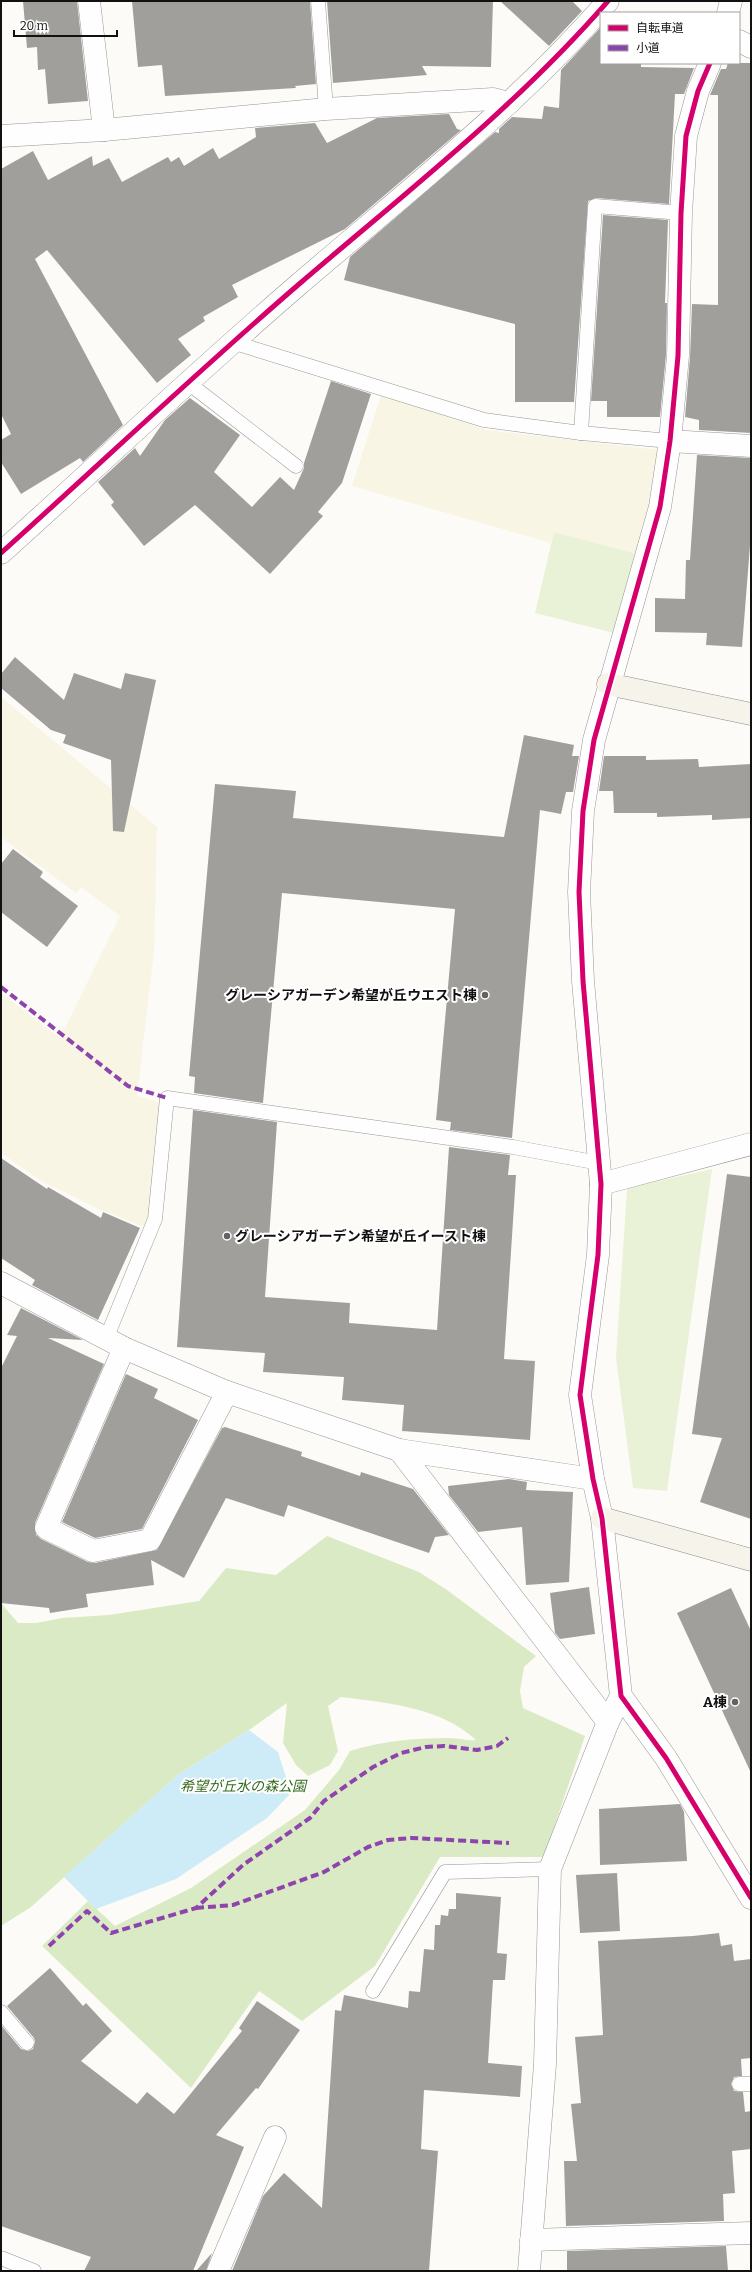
<svg xmlns="http://www.w3.org/2000/svg" width="752" height="2272" viewBox="0 0 752 2272" font-family="Bitter,'Noto Sans JP',serif">
  <style>
    .farmland { fill: #f9f5e4 }
    .green { fill: #e9f2d7 }
    .forest { fill: #daeac5 }
    .water { fill: #cdecf7 }
    .building { fill: #a19f9c }
    .lines { fill: none; stroke-linecap: round; stroke-linejoin: round }
    .lane-casing { stroke: #979695; stroke-width: 15 }
    .street-casing { stroke: #979695; stroke-width: 23 }
    .secondary-casing { stroke: #8e8d8b; stroke-width: 23 }
    .lane { stroke: #fffefe; stroke-width: 14 }
    .street { stroke: #fffefe; stroke-width: 22 }
    .secondary { stroke: #f6f3eb; stroke-width: 22 }
    .quiet { stroke: #8e44ad; stroke-width: 4; stroke-dasharray: 8 4; stroke-linecap: butt }
    .cycleway-casing { stroke: #fff; stroke-width: 8 }
    .cycleway { stroke: #d6006c; stroke-width: 5 }
    .poi-dot { fill: #646362; stroke: #fff; stroke-width: 1.5 }
    .labels { text-anchor: middle; dominant-baseline: central; stroke-width: 4; stroke-linejoin: round; paint-order: stroke }
    .poi-label { font-size: 14px; font-weight: bold; fill: #111; stroke: #fff; text-anchor: end }
    .park-label { font-size: 14px; font-style: italic; fill: #356a1f; stroke: #fff }
  </style>
  <rect width="100%" height="100%" fill="#fdfbf7"/>
  <g class="farmland">
    <polygon points="381,395 487,430 659,450 650,505 637,554 554,532 551,543 352,486"/>
    <polygon points="1,697 157,827 154,952 137,1096 162,1103 151,1217 145,1227 101,1210 41,1181 1,1153 1,993 60,1038 120,916 81,887 76,893 1,837"/>
  </g>
  <g class="green">
    <polygon points="554,532 637,554 614,633 535,613"/>
    <polygon points="712,1169 667,1491 633,1488 616,1358 627,1188"/>
  </g>
  <path class="forest" d="M327 1536 419 1572 447 1590 536 1656 524 1667 520 1691 523 1708 585 1736 544 1857H440L375 1966 302 2021 259 1991 191 2088 42 1946 88 1901 115 1926 191 1888 305 1810 339 1770 350 1751C382 1741 415 1738 448 1738 458 1738 467 1741 476 1740 441 1707 387 1703 341 1697L328 1706 338 1751 330 1765 308 1776 296 1765 283 1743 287 1703 249 1730 179 1774 31 1907 1 1926V1603L18 1623H36L62 1618 109 1615 199 1601 226 1568 276 1575Z"/>
  <polygon class="water" points="249,1730 278,1752 291,1793 267,1818 176,1879 96,1909 64,1877 179,1774"/>
  <g class="building">
    <polygon points="23,1 77,1 88,101 48,104 45,69 38,70 37,47 27,48"/>
    <polygon points="132,1 310,1 316,84 295,86 296,88 165,96 162,65 138,67"/>
    <polygon points="327,1 493,1 491,67 422,66 427,75 333,83"/>
    <polygon points="500,1 572,1 582,11 549,46"/>
    <polygon points="601,27 601,63 641,63 641,67 694,68 684,94 675,94 669,204 596,198 588,201 574,402 515,402 515,324 344,280 350,257 495,132 499,133 499,129 512,117 542,119 544,106 559,108 561,70"/>
    <polygon points="728,63 751,63 751,433 699,430 699,420 685,417 690,357 692,304 718,305 718,95 710,95 721,69 726,69"/>
    <polygon points="449,114 457,129 461,130 345,229 232,285 238,297 203,317 205,321 178,339 191,355 157,383 47,250 35,259 123,425 83,462 80,458 21,494 1,462 1,440 11,434 1,414 1,169 33,151 48,180 92,156 93,166 109,158 122,182 168,157 171,162 179,157 184,166 213,148 219,159 256,137 255,128 315,123 327,143 377,118"/>
    <polygon points="603,215 668,220 665,303 667,303 666,355 660,417 607,417 607,401 591,401"/>
    <polygon points="331,381 371,394 342,483 318,512 323,516 270,574 195,505 144,546 111,505 114,502 98,482 135,448 140,456 165,420 190,398 240,435 214,472 252,507 280,477 294,490 304,468 304,463"/>
    <polygon points="697,455 751,458 751,533 742,647 706,645 707,633 655,632 655,598 685,599 686,560 690,560"/>
    <polygon points="15,657 64,700 74,673 121,689 125,673 156,680 124,832 113,831 111,760 63,743 66,735 51,730 1,688 1,674"/>
    <polygon points="524,735 574,745 572,756 579,756 573,792 566,792 561,814 540,810 512,1138 450,1130 451,1122 436,1120 455,909 282,893 263,1103 194,1093 195,1077 189,1076 215,784 296,791 293,818 504,837"/>
    <polygon points="604,756 646,756 646,760 698,759 699,767 751,764 751,818 712,820 712,815 657,817 657,813 614,813 613,791 599,791"/>
    <polygon points="13,849 43,872 40,877 78,906 47,947 1,912 1,864"/>
    <polygon points="193,1110 277,1122 265,1297 350,1303 349,1323 437,1330 449,1147 510,1155 508,1175 516,1175 504,1359 535,1361 530,1440 402,1431 404,1405 342,1400 344,1377 263,1372 265,1353 177,1347"/>
    <polygon points="1,1158 47,1189 48,1187 101,1218 103,1212 140,1228 98,1320 32,1285 35,1280 1,1258"/>
    <polygon points="727,1174 751,1177 751,1519 700,1502 722,1438 692,1434"/>
    <polygon points="21,1308 83,1340 48,1338 104,1364 35,1523 36,1535 41,1539 88,1562 95,1563 157,1550 222,1428 225,1427 302,1452 301,1456 360,1476 361,1472 413,1489 449,1535 435,1537 429,1553 288,1505 284,1517 226,1498 184,1578 151,1560 154,1585 86,1594 88,1607 50,1613 49,1608 1,1603 1,1368 17,1336 7,1335"/>
    <polygon points="126,1374 158,1389 154,1398 198,1420 142,1529 95,1538 62,1522"/>
    <polygon points="509,1479 527,1482 526,1490 573,1492 569,1582 526,1585 522,1527 478,1532 449,1495 448,1486"/>
    <polygon points="589,1587 595,1634 560,1639 555,1633 550,1593"/>
    <polygon points="731,1588 751,1631 751,1773 677,1613"/>
    <polygon points="680,1804 684,1812 687,1861 600,1865 599,1809"/>
    <polygon points="617,1873 620,1931 580,1933 576,1875"/>
    <polygon points="456,1893 501,1897 497,1953 507,1954 505,1980 493,1980 488,2063 522,2066 520,2097 424,2090 421,2149 438,2151 429,2271 232,2271 263,2196 284,2173 322,2208 335,2010 341,2011 344,1995 408,2008 409,1991 420,1992 424,1949 434,1950 435,1925 440,1925 441,1915 448,1916 449,1909 456,1909"/>
    <polygon points="719,1933 721,1946 732,1944 734,1961 751,1959 751,2058 741,2059 742,2076 734,2077 731,2084 734,2091 743,2092 745,2112 751,2111 751,2149 732,2151 735,2193 723,2194 724,2221 566,2226 564,2161 577,2161 571,2104 581,2103 575,2037 603,2035 598,1941 693,1936"/>
    <polygon points="50,1968 83,2006 86,2003 112,2031 81,2061 137,2104 147,2092 174,2114 242,2031 239,2028 257,2001 300,2030 258,2089 256,2088 216,2135 244,2147 193,2271 84,2271 91,2257 1,2226 1,2025 21,2049 28,2051 33,2049 35,2042 34,2038 7,2006"/>
    <polygon points="726,2246 728,2271 567,2271 567,2251"/>
    <polygon points="212,2253 206,2271 196,2271"/>
  </g>
  <g class="lines">
    <defs>
      <g id="lane">
        <polyline points="318,1 326,109"/>
        <polyline points="232,342 484,420 581,433"/>
        <polyline points="187,382 296,466"/>
        <polyline points="670,441 581,433 595,206 681,213"/>
        <polyline points="106,1339 155,1219 167,1098 513,1147 599,1163"/>
        <polyline points="373,1991 445,1872 550,1869"/>
        <polyline points="1,2012 27,2043"/>
        <polyline points="739,2084 751,2084"/>
        <polyline points="1,2258 34,2271"/>
      </g>
      <g id="street">
        <polyline points="89,1 104,130"/>
        <polyline points="728,13 731,1"/>
        <polyline points="739,41 751,47"/>
        <polyline points="710,63 698,91 686,136 681,213 678,356 670,441 660,507 594,740 583,811 579,892 583,981 601,1184 598,1255 580,1395 593,1479 602,1518 621,1696 666,1758 751,1898"/>
        <polyline points="1,136 104,130 326,109 493,99 509,103"/>
        <polyline points="670,441 751,446"/>
        <path d="M1 553C100 464 197 372 298 285 404 194 516 107 608 1"/>
        <polyline points="601,1184 751,1144"/>
        <polyline points="1,1283 124,1348 227,1392 399,1450 593,1479"/>
        <polyline points="124,1348 46,1528 93,1551 150,1540 227,1392"/>
        <polyline points="399,1450 608,1722"/>
        <polyline points="531,2240 751,2233"/>
        <polyline points="218,2271 275,2137"/>
        <polyline points="529,2271 545,2064 550,1869 608,1722 621,1696"/>
      </g>
      <g id="secondary">
        <polyline points="608,684 751,714"/>
        <polyline points="602,1518 751,1560"/>
      </g>
    </defs>
    <use href="#lane" class="lane-casing"/>
    <use href="#street" class="street-casing"/>
    <use href="#secondary" class="secondary-casing"/>
    <use href="#lane" class="lane"/>
    <use href="#street" class="street"/>
    <use href="#secondary" class="secondary"/>
    <g class="quiet">
      <polyline points="1,987 128,1086 167,1098"/>
      <polyline points="196,1908 233,1905 324,1872 368,1847 388,1840 411,1838 509,1843"/>
      <polyline points="49,1946 87,1911 111,1933 196,1908 243,1865 310,1818 324,1801 373,1767 401,1753 426,1747 444,1746 477,1750 497,1746 508,1738"/>
    </g>
    <defs>
      <g id="cycleway">
        <polyline points="710,63 698,91 686,136 681,213 678,356 670,441 660,507 594,740 583,811 579,892 583,981 601,1184 598,1255 580,1395 593,1479 602,1518 621,1696 666,1758 751,1898"/>
        <path d="M1 553C100 464 197 372 298 285 404 194 516 107 608 1"/>
      </g>
    </defs>
    <use href="#cycleway" class="cycleway-casing"/>
    <use href="#cycleway" class="cycleway"/>
  </g>
  <g class="poi-dot">
    <circle cx="485" cy="995" r="4"/>
    <circle cx="227" cy="1236" r="4"/>
    <circle cx="735" cy="1702" r="4"/>
  </g>
  <g class="labels">
    <g class="poi-label">
      <text x="477" y="995">グレーシアガーデン希望が丘ウエスト棟</text>
      <text x="235" y="1236" text-anchor="start">グレーシアガーデン希望が丘イースト棟</text>
      <text x="727" y="1702">A棟</text>
    </g>
    <g class="park-label">
      <text x="243" y="1786">希望が丘水の森公園</text>
    </g>
  </g>
  <rect width="752" height="2272" fill="none" stroke="#111111" stroke-width="4"/>
  <rect x="600" y="12" width="140" height="52" fill="#ffffff" stroke="#a0a0a0"/>
  <rect x="608" y="25" width="20" height="6" fill="#d6006c" stroke="#a0a0a0"/>
  <text x="636" y="32" font-size="12" fill="#111111">自転車道</text>
  <rect x="608" y="45" width="20" height="6" fill="#8e44ad" stroke="#a0a0a0"/>
  <text x="636" y="52" font-size="12" fill="#111111">小道</text>
  <path d="M14 30v6h103v-6" fill="none" stroke="#111111" stroke-width="2"/>
  <text x="20" y="30" font-size="12" fill="#111111" stroke="#ffffff" stroke-width="3" paint-order="stroke">20 m</text>
</svg>
